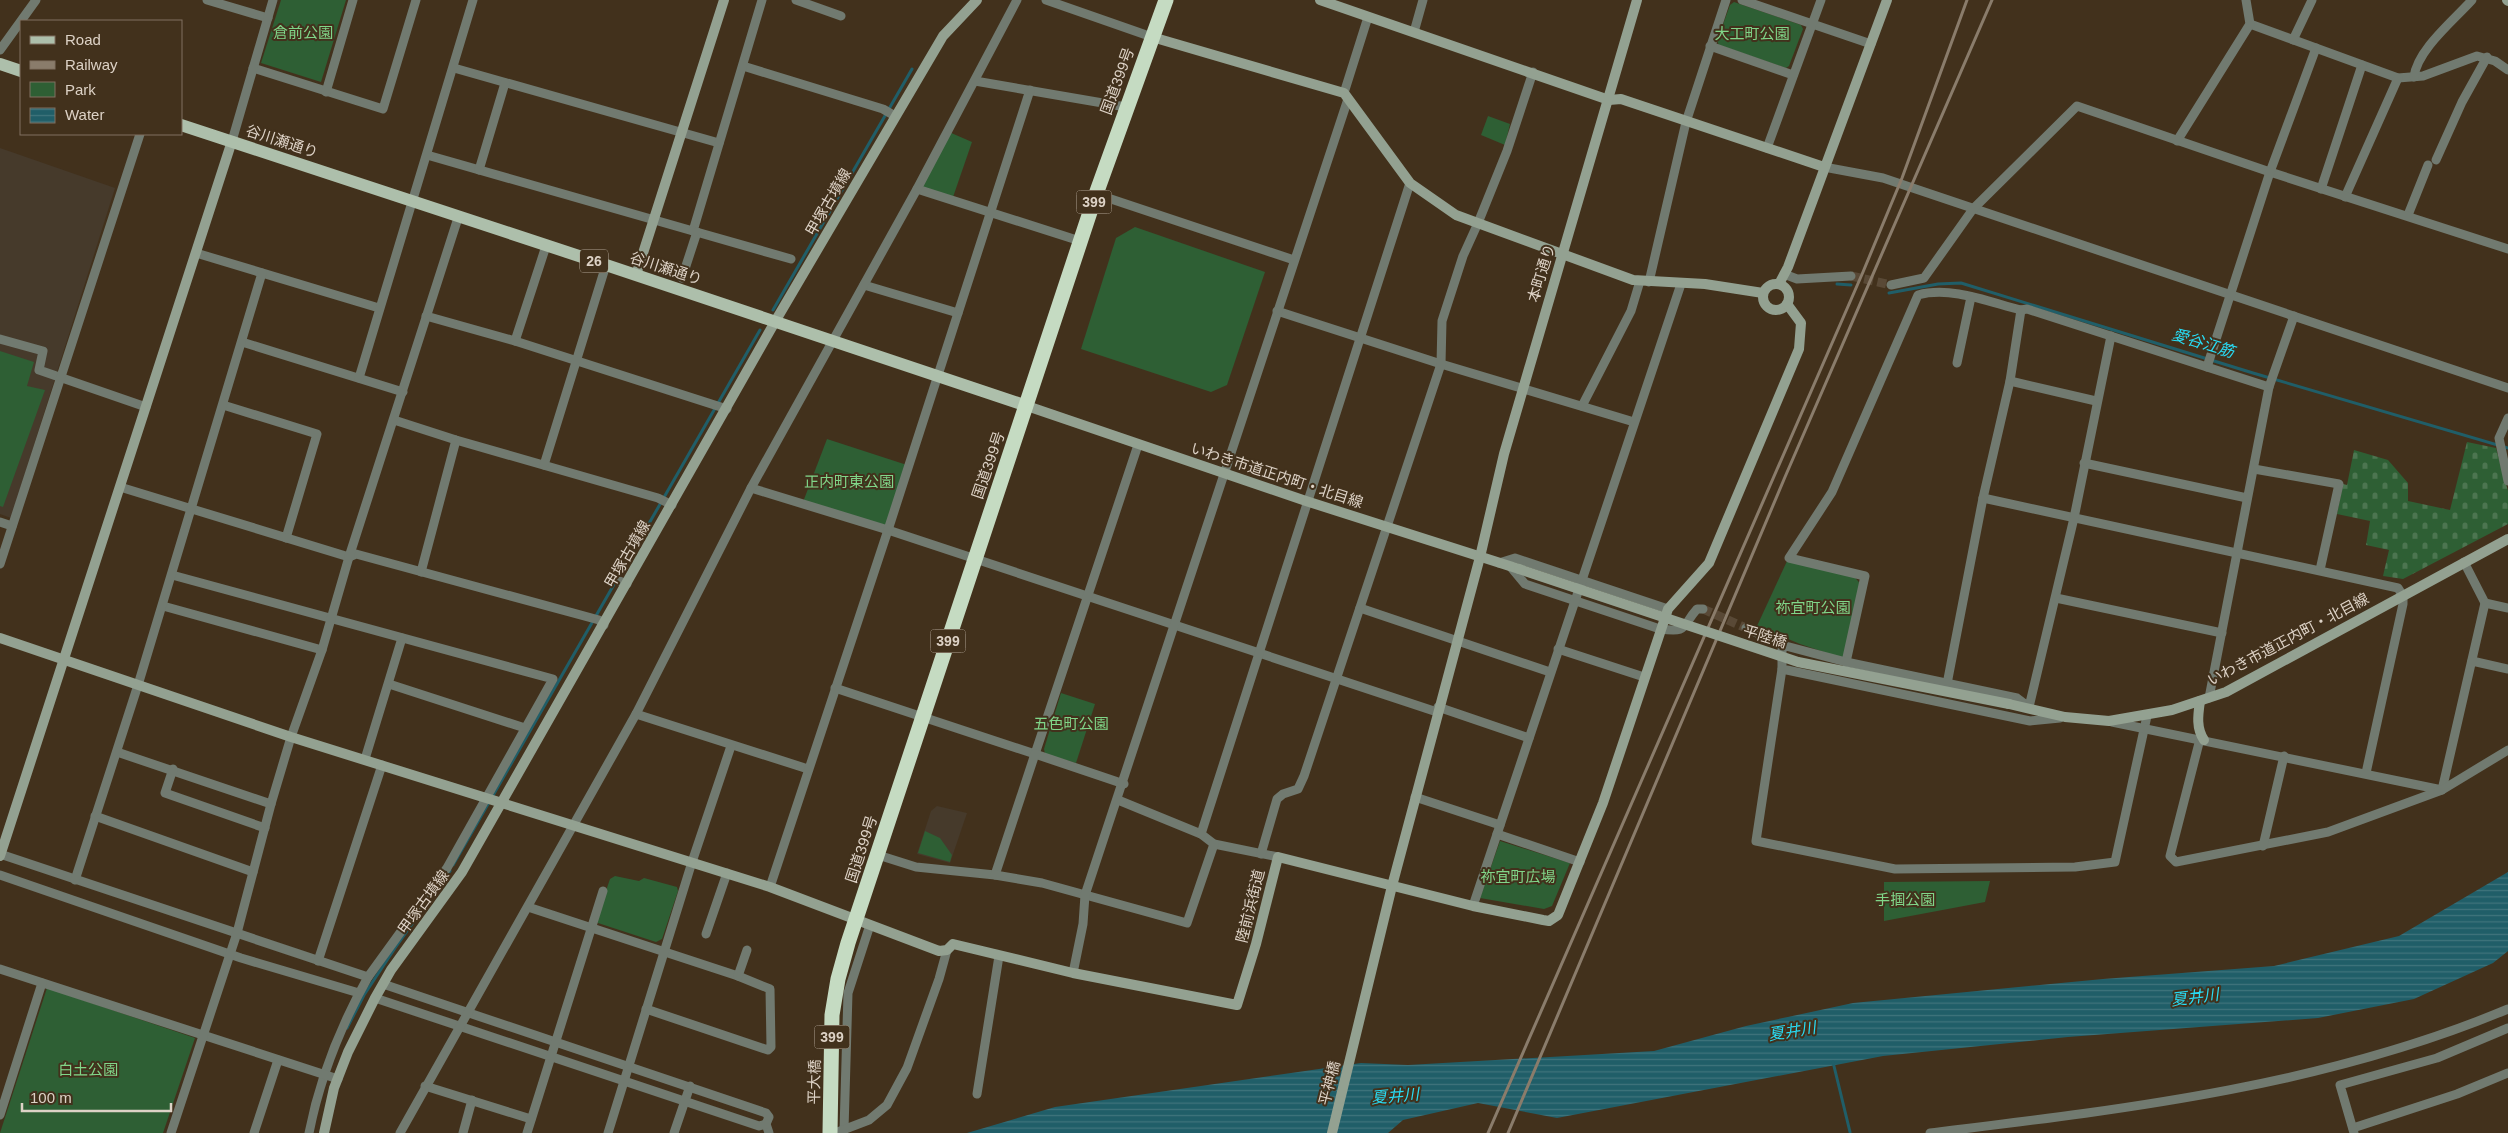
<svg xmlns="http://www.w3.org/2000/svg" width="2508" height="1133" viewBox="0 0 2508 1133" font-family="Helvetica,'Noto Sans JP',sans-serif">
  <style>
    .education { fill: #463a2b }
    .cemetery { fill: url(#cemetery-stones) }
    .park { fill: #2e5f34 }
    .water { fill: url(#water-rules) }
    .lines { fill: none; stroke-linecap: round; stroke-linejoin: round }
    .stream { stroke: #205e68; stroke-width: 3 }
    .street-tunnel { stroke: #594936; stroke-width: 9; stroke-dasharray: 9 4.5; stroke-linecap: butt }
    .street { stroke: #717a70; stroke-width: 9 }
    .secondary { stroke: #93a191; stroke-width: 10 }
    .primary { stroke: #adbfab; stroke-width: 12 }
    .highway { stroke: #c5dbc2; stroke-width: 15 }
    .rail { stroke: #8a7c6b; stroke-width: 3 }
    .secondary-bridge { stroke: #93a191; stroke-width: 10 }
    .labels { text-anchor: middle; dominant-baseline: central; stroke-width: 4; stroke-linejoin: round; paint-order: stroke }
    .shield { fill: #42311c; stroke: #aea293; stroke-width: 1 }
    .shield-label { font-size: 14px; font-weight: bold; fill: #ddd2c6 }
    .park-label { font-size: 15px; fill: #80d689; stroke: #42311c }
    .street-label { font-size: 15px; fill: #ddd2c6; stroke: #42311c }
    .water-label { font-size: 16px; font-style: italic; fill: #28dcf5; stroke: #42311c }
  </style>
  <defs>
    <pattern id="cemetery-stones" width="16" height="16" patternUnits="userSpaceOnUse" patternTransform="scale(1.25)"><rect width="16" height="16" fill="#2e5f34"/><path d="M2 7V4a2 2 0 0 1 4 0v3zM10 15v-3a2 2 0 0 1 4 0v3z" fill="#4c7550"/></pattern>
    <pattern id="water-rules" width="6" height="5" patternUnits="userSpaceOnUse" patternTransform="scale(1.25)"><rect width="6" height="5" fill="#205e68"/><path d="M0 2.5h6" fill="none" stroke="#40747c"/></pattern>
  </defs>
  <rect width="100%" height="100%" fill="#42311c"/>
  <g class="education">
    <polygon points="0,148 115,188 11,518 0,514"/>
    <polygon points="937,806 967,813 950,863 917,854 931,811"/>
  </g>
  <polygon class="cemetery" points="2467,442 2496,448 2508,491 2508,524 2403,579 2383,576 2389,550 2366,545 2370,521 2337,514 2343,484 2347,485 2354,450 2388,460 2408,483 2408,501 2450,510"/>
  <g class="park">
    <polygon points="281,0 346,0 321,82 261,63"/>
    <polygon points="1734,2 1801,25 1803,29 1789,66 1786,68 1719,45 1717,41 1730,5"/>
    <polygon points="1488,116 1510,124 1505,145 1481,135"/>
    <polygon points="949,132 972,142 952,200 918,189"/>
    <polygon points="1135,227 1265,272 1227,385 1211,392 1081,349 1116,238"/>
    <polygon points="0,351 34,362 27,386 45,390 3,507 0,506"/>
    <polygon points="827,439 907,465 888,529 803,502"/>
    <polygon points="1788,559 1853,575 1862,586 1845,659 1800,644 1757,626"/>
    <polygon points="1061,693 1095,704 1076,763 1045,754 1044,749"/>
    <polygon points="925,831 940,838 952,855 950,862 918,853"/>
    <polygon points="1500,841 1570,863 1552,906 1544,909 1480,898"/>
    <polygon points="615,876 639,881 644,878 677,887 678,891 662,939 656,942 598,923 596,920 610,879"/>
    <polygon points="1990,881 1985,902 1884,921 1884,882"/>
    <polygon points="47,988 195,1038 163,1133 0,1133"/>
  </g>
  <polygon class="water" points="2508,872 2508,951 2493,963 2414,999 2318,1018 2068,1037 1883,1056 1557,1118 1478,1103 1403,1120 1388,1133 967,1133 1055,1107 1361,1063 1408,1065 1654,1051 1746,1026 1853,1003 2103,979 2274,966 2399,936"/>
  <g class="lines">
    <g class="stream">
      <polyline points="1837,284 1851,285"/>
      <polyline points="1889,293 1938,284 1961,283 2253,373 2508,448"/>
      <polyline points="773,310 912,69"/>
      <polyline points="453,865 760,330"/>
      <polyline points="347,1028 364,995 395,948 450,871"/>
      <polyline points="1833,1062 1850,1132"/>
    </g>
    <g class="street-tunnel">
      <polyline points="1851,276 1891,285"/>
      <polyline points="1703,609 1746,628"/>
    </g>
    <g class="street">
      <polyline points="207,0 268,18"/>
      <polyline points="796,0 841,16"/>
      <polyline points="1046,0 1152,37"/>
      <polyline points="1742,0 1871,44"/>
      <polyline points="2250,24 2398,78 2423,76 2477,56 2495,61 2508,70"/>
      <polyline points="1414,32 1423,0"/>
      <polyline points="2293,40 2312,0"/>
      <polyline points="1710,46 1793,75"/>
      <polyline points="0,50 36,0"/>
      <polyline points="743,66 883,109 895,116"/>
      <polyline points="253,68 383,109 416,0"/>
      <polyline points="454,68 719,143"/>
      <path d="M2414 77C2417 50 2454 20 2472 0"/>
      <polyline points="975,81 1126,107"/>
      <polyline points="326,92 353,0"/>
      <polyline points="1344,93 1368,17"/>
      <polyline points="232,141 273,0"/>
      <polyline points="2177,141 2250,24 2246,0"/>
      <polyline points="1767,148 1821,0"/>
      <polyline points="427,155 693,231 762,0"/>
      <polyline points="2436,160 2462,102 2487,57"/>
      <polyline points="1824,167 1883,178 2508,388"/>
      <polyline points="479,170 505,83"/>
      <polyline points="917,189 1080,241"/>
      <polyline points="2321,189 2362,65"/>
      <polyline points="1096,194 1294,260"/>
      <polyline points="2345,197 2398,78"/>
      <polyline points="2408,215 2428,165"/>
      <polyline points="693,231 791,259"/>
      <polyline points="196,253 379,308"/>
      <polyline points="1784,274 1797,279 1851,276"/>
      <polyline points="682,278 697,232"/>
      <polyline points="1649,282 1686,122 1726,0"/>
      <polyline points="864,285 958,313"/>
      <polyline points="1891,285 1924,278 1973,209 2077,106 2270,172 2508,249"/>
      <polyline points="1277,311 1441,364 1634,422"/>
      <polyline points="426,316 515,341 727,409"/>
      <polyline points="0,339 43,351 39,370 146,407"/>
      <polyline points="515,341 546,246"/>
      <polyline points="242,342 403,392"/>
      <polyline points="1957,363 1971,297"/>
      <polyline points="2207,367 2270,172 2316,48"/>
      <polyline points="359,378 473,0"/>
      <polyline points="2010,381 2096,401"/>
      <polyline points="223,405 317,434 286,538"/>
      <polyline points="1582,406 1631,311 1640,281"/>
      <polyline points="2508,418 2499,438 2508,481"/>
      <polyline points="394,420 456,440 658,498 672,505"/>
      <polyline points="2084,463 2247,498"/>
      <polyline points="544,465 606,265"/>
      <polyline points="2254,469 2339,484 2320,570"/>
      <polyline points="120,487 349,557 356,554 599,620 604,625"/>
      <polyline points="751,488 888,530 1437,712"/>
      <polyline points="1983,498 2398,588 2403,596 2403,604 2366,773"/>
      <polyline points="0,522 12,526"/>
      <polyline points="2464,562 2485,603 2508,608"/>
      <polyline points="1499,563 1515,558 1668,609"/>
      <polyline points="0,564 140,134"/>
      <path d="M1510 566 1525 584 1660 629C1689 633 1681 627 1697 609H1703"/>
      <polyline points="421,572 456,440"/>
      <path d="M172 575 553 679 447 868 368 977C340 1027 320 1077 309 1133"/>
      <polyline points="614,579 627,584"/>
      <polyline points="2056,598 2222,633"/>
      <polyline points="163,606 322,650"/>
      <polyline points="1360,608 1550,672"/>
      <polyline points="1746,628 1782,645"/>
      <polyline points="1558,649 1644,677"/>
      <polyline points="2472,661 2508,669"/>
      <path d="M1846 662 1865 576 1789 558 1832 492 1918 295C1951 286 1989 302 2021 310L2027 309 2269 387"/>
      <polyline points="1782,669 1756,841 1895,869 2075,867 2115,862 2147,716"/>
      <polyline points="389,684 525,728"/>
      <polyline points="1947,684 1983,498 2010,381 2021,310"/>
      <polyline points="835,688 1035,754 1138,445"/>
      <polyline points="2209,698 2269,387 2294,316"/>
      <polyline points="1438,707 1529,738"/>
      <polyline points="636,714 808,769"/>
      <polyline points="2060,718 2030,721 1782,669 1782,645 1846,662 2017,698 2029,707 2074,518 2111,336"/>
      <polyline points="2112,722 2442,790 2485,603"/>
      <polyline points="2200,739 2170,856 2176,862 2328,832 2442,790 2508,750"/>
      <polyline points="117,752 271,804"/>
      <polyline points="365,759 402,638"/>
      <polyline points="173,769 165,793 265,828"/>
      <polyline points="1415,797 1500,825"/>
      <polyline points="1118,800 1201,834 1214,844 1278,857"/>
      <polyline points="95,816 253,872"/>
      <polyline points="1201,834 1410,183"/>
      <polyline points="1497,834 1580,862"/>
      <polyline points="2263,846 2284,756"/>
      <polyline points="0,854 368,977"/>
      <polyline points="1261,854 1277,799 1283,794 1298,789 1304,776 1441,364 1442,321 1463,256 1478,223 1507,151 1533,72"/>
      <polyline points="878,855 916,867 995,875 1035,754 1124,784"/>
      <polyline points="0,875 241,958 359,993"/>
      <polyline points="995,875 1042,883 1187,923 1214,844"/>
      <polyline points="75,880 138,685 262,273"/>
      <polyline points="770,887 888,530 1030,90"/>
      <polyline points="1473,906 1681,284"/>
      <polyline points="528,907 738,976 770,989 771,1047 768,1050 646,1009"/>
      <polyline points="706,934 727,873"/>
      <polyline points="318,961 382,765"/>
      <polyline points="0,969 338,1079"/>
      <polyline points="1073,973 1083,924 1085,895 1348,99"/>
      <polyline points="738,976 747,950"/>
      <polyline points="383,984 766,1113 769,1117 766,1124 769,1133"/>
      <polyline points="375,998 759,1126 766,1124"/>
      <polyline points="425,1086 531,1119"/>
      <polyline points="977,1094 999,956"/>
      <polyline points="0,1115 42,983"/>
      <polyline points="2353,1128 2457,1094 2508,1073"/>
      <polyline points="844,1130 848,993 870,925"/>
      <polyline points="171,1133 237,933 271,804 291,737 322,650 349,557 458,218"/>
      <polyline points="254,1133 278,1060"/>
      <polyline points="400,1133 636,714 751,488 917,189 1017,0"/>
      <polyline points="463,1133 472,1100"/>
      <polyline points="527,1133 603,891"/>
      <polyline points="608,1133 692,862 731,746"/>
      <polyline points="674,1133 690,1086"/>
      <polyline points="835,1133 869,1120 887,1105 907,1068 939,979 947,950"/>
      <path d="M1930 1133C2127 1109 2324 1086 2508 1009"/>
      <polyline points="2354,1133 2340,1085 2437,1058 2508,1028"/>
    </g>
    <g class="secondary">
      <polyline points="1320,0 1609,100 1621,99 1824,167"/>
      <polyline points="2507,0 2508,1"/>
      <polyline points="1152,37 1344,93 1410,183 1456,215 1633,280 1705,284 1763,293"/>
      <polyline points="636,275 724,0"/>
      <polyline points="1779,284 1788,267 1887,0"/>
      <circle cx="1776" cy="297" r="13"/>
      <polyline points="1027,406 1306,501 1519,569"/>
      <polyline points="0,638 291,737 770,887 939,951 947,950 953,944 1073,973 1237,1005 1256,944 1278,857 1473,906 1543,920 1549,921 1558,915 1603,803 1668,609 1709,563 1799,349 1801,323 1787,304"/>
      <path d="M2200 701C2198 715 2196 728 2204 740"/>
      <polyline points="2009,704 2065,717 2109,721 2172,710 2226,692 2508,539"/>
      <polyline points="0,856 232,141"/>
      <polyline points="324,1133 334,1088 348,1052 375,998 391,970 462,872 776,320 943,36 977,0"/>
      <polyline points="1332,1133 1392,886 1480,557 1504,454 1637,0"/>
    </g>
    <g class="primary">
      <polyline points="0,64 21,71"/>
      <path d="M181 125C463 218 746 310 1027 406"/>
    </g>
    <polyline class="highway" points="830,1133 832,1015 838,979 848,943 1096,194 1166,0"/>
    <g class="rail">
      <polyline points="1488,1133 1863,272 1902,178 1967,0"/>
      <polyline points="1508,1133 1785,477 1992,0"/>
    </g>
    <polyline class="secondary-bridge" points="1519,569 1798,662 2009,704"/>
  </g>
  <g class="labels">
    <g class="shield">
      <rect x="1076.5" y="190.5" width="35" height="23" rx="4"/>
      <rect x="580" y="249.5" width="28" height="23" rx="4"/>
      <rect x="930.5" y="629.5" width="35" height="23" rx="4"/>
      <rect x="814.5" y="1025.5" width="35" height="23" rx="4"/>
    </g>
    <g class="shield-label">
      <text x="1094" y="202">399</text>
      <text x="594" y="261">26</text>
      <text x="948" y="641">399</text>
      <text x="832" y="1037">399</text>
    </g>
    <g class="park-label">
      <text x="303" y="32">倉前公園</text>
      <text x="1752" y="33">大工町公園</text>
      <text x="849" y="481">正内町東公園</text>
      <text x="1813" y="607">祢宜町公園</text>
      <text x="1071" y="723">五色町公園</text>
      <text x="1518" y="876">祢宜町広場</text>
      <text x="1905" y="899">手掴公園</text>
      <text x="88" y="1069">白土公園</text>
    </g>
    <g class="street-label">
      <text transform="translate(1117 81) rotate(-70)">国道399号</text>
      <text transform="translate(282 141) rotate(18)">谷川瀬通り</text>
      <text transform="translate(828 202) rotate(-60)">甲塚古墳線</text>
      <text transform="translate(666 268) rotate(18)">谷川瀬通り</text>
      <text transform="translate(1541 273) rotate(-73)">本町通り</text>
      <text transform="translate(988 465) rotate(-71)">国道399号</text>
      <text transform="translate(1277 475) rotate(18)">いわき市道正内町・北目線</text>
      <text transform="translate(627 554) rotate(-60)">甲塚古墳線</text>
      <text transform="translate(1765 636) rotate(17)">平陸橋</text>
      <text transform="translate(2288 639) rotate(-28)">いわき市道正内町・北目線</text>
      <text transform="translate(861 849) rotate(-72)">国道399号</text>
      <text transform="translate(423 902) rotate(-54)">甲塚古墳線</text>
      <text transform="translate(1250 906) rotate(-76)">陸前浜街道</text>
      <text transform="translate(814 1082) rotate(-89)">平大橋</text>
      <text transform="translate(1329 1083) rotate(-76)">平神橋</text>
    </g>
    <g class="water-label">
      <text transform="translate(2203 343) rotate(17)">愛谷江筋</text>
      <text transform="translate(2195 997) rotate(-7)">夏井川</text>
      <text transform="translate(1792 1031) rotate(-9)">夏井川</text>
      <text transform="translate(1395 1096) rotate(-5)">夏井川</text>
    </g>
  </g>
  <rect x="20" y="20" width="162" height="115" fill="#42311c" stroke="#807160"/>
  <rect x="30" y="36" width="25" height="8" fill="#adbfab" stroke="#807160"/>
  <text x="65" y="45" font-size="15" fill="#ddd2c6">Road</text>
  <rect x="30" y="61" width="25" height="8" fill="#8a7c6b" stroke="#807160"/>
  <text x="65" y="70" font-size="15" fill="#ddd2c6">Railway</text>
  <rect x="30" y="82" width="25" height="15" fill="#2e5f34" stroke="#807160"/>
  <text x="65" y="95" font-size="15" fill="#ddd2c6">Park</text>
  <rect x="30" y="108" width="25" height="15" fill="url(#water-rules)" stroke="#807160"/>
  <text x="65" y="120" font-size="15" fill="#ddd2c6">Water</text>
  <path d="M22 1103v8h149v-8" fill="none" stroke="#ddd2c6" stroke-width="2.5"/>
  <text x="30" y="1103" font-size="15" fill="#ddd2c6" stroke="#42311c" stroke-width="4" paint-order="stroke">100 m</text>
</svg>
